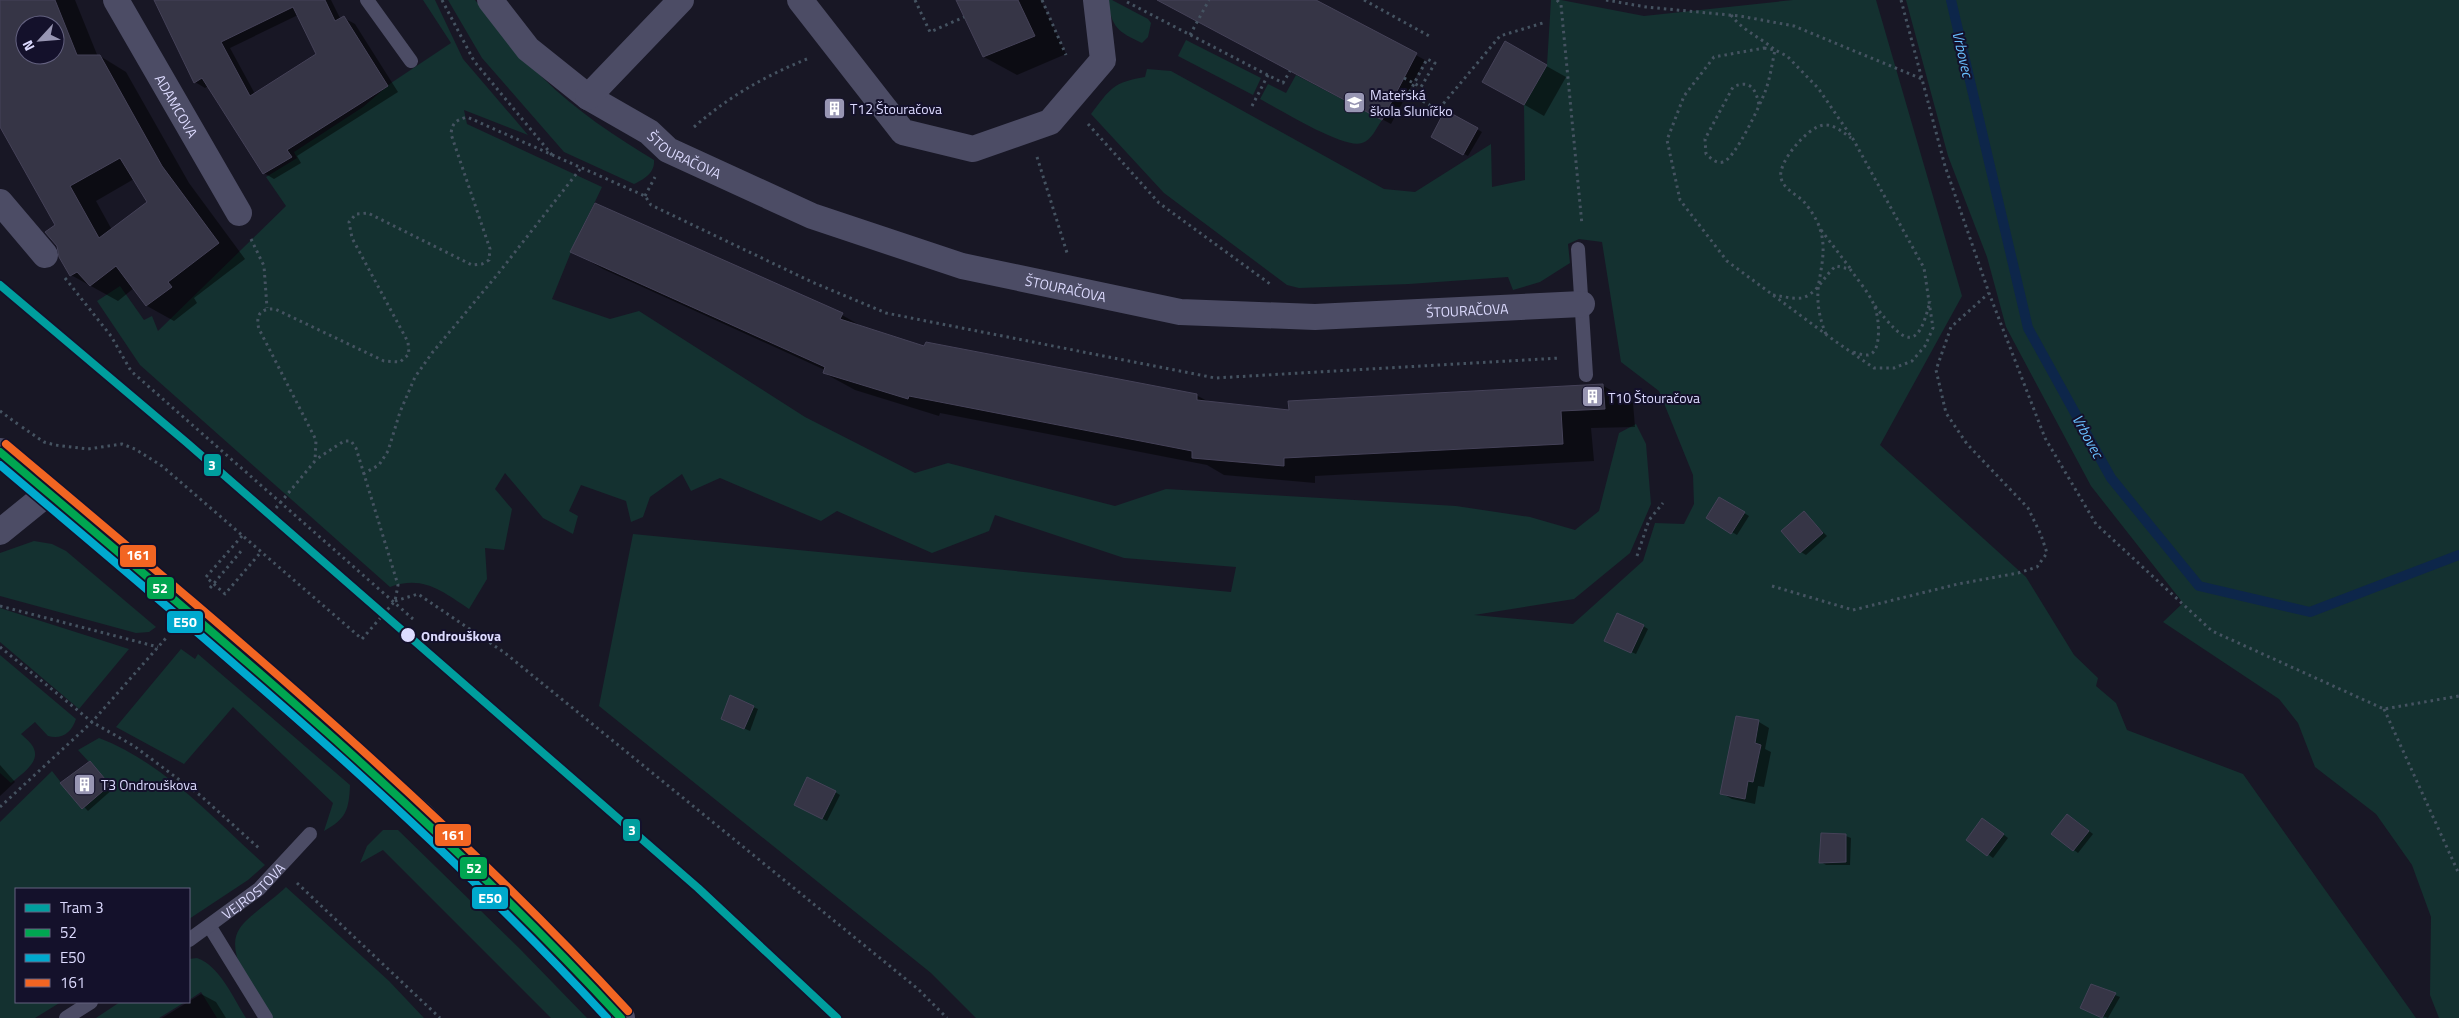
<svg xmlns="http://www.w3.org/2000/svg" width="2459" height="1018" viewBox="0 0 2459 1018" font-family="'Titillium Web',sans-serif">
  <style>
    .green { fill: #143130 }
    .shadow { fill: #0007; fill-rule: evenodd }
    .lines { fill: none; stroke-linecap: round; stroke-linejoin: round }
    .stream { stroke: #0d264a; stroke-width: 10 }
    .building { fill: #363546; stroke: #454258; fill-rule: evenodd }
    .path { stroke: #455361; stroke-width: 3; stroke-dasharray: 2.5 4; stroke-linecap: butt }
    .service { stroke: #4c4c65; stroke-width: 14 }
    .minor { stroke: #4c4c65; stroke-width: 26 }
    .tertiary { stroke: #4c4c65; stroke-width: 28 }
    .bus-1-casing { stroke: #14112b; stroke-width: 11 }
    .bus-2-casing { stroke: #14112b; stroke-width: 11 }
    .bus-3-casing { stroke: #14112b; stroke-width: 11 }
    .bus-1 { stroke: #00a651; stroke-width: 8 }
    .bus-2 { stroke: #00a9ce; stroke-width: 8 }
    .bus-3 { stroke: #f26522; stroke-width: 8 }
    .tram-1-casing { stroke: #14112b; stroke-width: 11 }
    .tram-1 { stroke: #009e9e; stroke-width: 8 }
    .stop-dot { fill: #dddbff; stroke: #14112b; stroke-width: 2 }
    .labels { text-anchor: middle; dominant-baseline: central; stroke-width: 4; stroke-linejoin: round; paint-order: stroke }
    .poi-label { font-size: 14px; fill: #dddbff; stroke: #14112b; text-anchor: start }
    .street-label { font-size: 14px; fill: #dddbff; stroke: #14112b }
    .stop-label { font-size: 14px; font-weight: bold; fill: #dddbff; stroke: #14112b; text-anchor: start }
    .water-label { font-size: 15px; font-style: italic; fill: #69c0ff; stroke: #14112b }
    .line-badge { stroke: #14112b; stroke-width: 2 }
    .badge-label { font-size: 14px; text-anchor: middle; font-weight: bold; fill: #fff }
  </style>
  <rect width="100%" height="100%" fill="#181725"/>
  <g class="green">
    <path d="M423 0H435L463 59 528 135 464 110 467 124 602 187 571 252 552 299 610 319 639 311 805 417 915 473 948 463 1115 506 1166 489 1456 506 1530 517 1575 530 1599 511 1619 433 1636 424 1646 444 1651 504 1630 553 1574 599 1474 615 1573 624 1643 561 1655 523 1684 524 1694 504 1693 475 1659 391 1621 362 1602 242 1579 239 1568 244 1570 263 1540 282 1513 290 1508 277 1409 284 1299 288 1287 285 1164 193 1091 114C1110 89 1113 82 1145 77L1147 69 1171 71 1384 189 1415 192 1491 144 1492 187 1525 180 1524 105 1547 65 1551 0H1561L1644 16 1793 0H1876L1962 296 1880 445 2026 577 2074 655 2098 678 2096 686 2116 703 2127 730 2243 774 2416 1018H976L931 973 599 706 633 534 1231 592 1236 567 1124 558 995 515 989 531 932 553 837 511 821 521 720 478 691 491 682 474 650 497 643 517 631 522 626 501 581 485 569 511 578 516 573 534 543 518 505 473 495 489 512 509 504 550 485 548 487 579 469 609C442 591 423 575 390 587L140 365 97 301 120 286 144 320 152 316 158 331 286 206 266 177 297 158 294 152 363 107 391 83 451 43Z"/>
    <path d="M448 0H475C497 26 518 54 543 78 576 111 615 136 654 160 655 173 644 179 634 184L564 152 482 58Z"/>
    <path d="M1108 0H1112L1148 19 1151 23 1148 37 1142 43C1118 32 1111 27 1108 0Z"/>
    <polygon points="1906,0 2459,0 2459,1018 2439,1018 2430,995 2431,917 2412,865 2376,814 2315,767 2298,723 2279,699 2163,622 2183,603 2091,486 2006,327 1987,257 1948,156"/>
    <polygon points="1186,40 1261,78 1253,95 1178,56"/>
    <path d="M1296 75 1382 120C1376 128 1372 140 1362 143 1345 150 1279 109 1260 99L1268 84 1286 93Z"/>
    <polygon points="34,541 52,544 66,551 156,627 149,632 136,633 0,596 0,553"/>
    <polygon points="0,608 129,649 79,709 0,642"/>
    <path d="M181 649 195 659 198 654 350 785C349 810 346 819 324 831L333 803 233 707 184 764 116 727Z"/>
    <path d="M0 655 76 719C72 732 62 740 48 736L35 722 21 734C25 738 32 743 34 749 40 763 20 775 11 783L0 773Z"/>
    <path d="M99 738C163 762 215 820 265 865L248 880 189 919V889H16V1002H61L35 1018H0V822L52 771 82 809 108 787 110 785 78 750Z"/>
    <polygon points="383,830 398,830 520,949 587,1018 551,1018 383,850 360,863 367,846"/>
    <path d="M286 887 389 981 424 1018H272C258 996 222 953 240 928 247 917 274 899 286 887Z"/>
    <path d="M197 958C220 966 233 998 246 1018H217L201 992 189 1000V959Z"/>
    <polygon points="120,1002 185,1002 159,1018 96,1018"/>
  </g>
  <g class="shadow">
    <path d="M0 0H75L98 57 100 56 126 72 189 183 245 259 194 298 197 303 174 321 147 306 134 288 118 301 71 275 57 226 0 124ZM25 25H55V55H25ZM134 179 148 202 112 230 96 201Z"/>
    <path d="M156 0H331L341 20 344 18 355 24 398 92 297 156 301 163 274 179 264 173 208 86 205 88 195 82ZM298 15 317 54 255 94 230 48Z"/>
    <polygon points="958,0 1041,0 1066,54 1017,75 984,57"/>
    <polygon points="1159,0 1313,0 1425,60 1391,124"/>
    <polygon points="1505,43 1566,77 1544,116 1483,81"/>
    <polygon points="1446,112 1482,132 1468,156 1432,136"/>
    <polygon points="596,204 842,315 868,330 925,348 1196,395 1211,403 1290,411 1602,385 1633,403 1635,427 1591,428 1594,461 1315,476 1315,483 1224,475 1207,465 940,413 939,416 855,390 824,373 825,370 603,269 572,251"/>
    <polygon points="1720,498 1749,516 1737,535 1708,518"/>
    <polygon points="1804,513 1827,536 1806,555 1801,552"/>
    <polygon points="1643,626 1648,629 1636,654 1611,643"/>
    <polygon points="753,707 758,709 750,731 727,721"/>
    <polygon points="1737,717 1759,722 1769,728 1765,749 1771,752 1764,787 1758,786 1755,804 1732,799 1721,793"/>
    <polygon points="90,763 114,788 88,811 62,783"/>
    <polygon points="0,765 15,782 0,796"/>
    <polygon points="835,792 840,795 827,821 800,807"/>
    <polygon points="2072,818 2093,834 2078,853 2074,850"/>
    <polygon points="1987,822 2008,838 1993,858 1968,839"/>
    <polygon points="1846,836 1851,838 1850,865 1826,865 1821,862"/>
    <polygon points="2091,986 2120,997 2108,1018 2086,1010"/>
    <polygon points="201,994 216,1002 226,1018 162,1018"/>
  </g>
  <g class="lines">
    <polyline class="stream" points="1951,0 2028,328 2111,478 2199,586 2310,612 2459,555"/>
  </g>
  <g class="building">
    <path d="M0 0H55L77 55H100L162 166 219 243 168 282 172 287 146 306 116 266 90 286 77 272 70 276 59 257 57 246 45 232 55 225 0 127ZM25 25H55V55H25ZM120 158 147 202 99 238 70 186Z"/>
    <path d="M154 0H325L335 21 344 16 388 86 287 150 292 157 263 174 202 78 194 83ZM293 7 316 54 250 96 221 42Z"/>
    <polygon points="956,0 1018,0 1035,36 983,57"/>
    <polygon points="1157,0 1316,0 1417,53 1382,120"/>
    <polygon points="1505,41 1547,65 1524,105 1482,82"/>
    <polygon points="1445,110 1478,128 1463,155 1431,137"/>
    <polygon points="595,203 843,313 840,319 924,346 926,342 1197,394 1197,400 1289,410 1288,401 1603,384 1605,409 1561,411 1563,444 1284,458 1284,466 1192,458 1192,451 909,396 908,399 823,373 825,367 570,252"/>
    <polygon points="1719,497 1745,512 1731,534 1706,518"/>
    <polygon points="1804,511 1823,533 1800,553 1781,531"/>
    <polygon points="1617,613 1644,625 1631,653 1604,641"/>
    <polygon points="730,695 754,706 744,729 721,719"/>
    <polygon points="1736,716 1759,720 1755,743 1761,745 1753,782 1748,781 1745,799 1720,794"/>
    <polygon points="90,761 110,785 82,809 60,783"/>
    <polygon points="807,777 836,791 822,819 794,805"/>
    <polygon points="2067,814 2089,831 2073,851 2051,834"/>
    <polygon points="1982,818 2004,834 1987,856 1966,840"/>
    <polygon points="1821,833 1846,834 1846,862 1819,863"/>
    <polygon points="2091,984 2116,993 2102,1018 2080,1008"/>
  </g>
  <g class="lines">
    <g class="path">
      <polyline points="442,0 474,61 552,155"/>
      <polyline points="915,0 930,32 964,17"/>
      <polyline points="1042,0 1066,55"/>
      <polyline points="1364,0 1431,37"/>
      <polyline points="1557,0 1561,5 1582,225"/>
      <polyline points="1606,0 1646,7 1740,16 1794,26 1922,79"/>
      <polyline points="1901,0 1945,166 1989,293 2045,438 2096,524 2212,631 2384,709 2459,696"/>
      <polyline points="1127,2 1283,83 1290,71"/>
      <path d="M1731 15C1743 31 1760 37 1775 50 1772 64 1770 79 1765 92 1760 105 1735 159 1723 162 1716 164 1711 158 1706 154L1705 139 1733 87C1750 79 1756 89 1759 105"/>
      <polyline points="1190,35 1209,0"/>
      <polygon points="1764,48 1775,50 1787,56 1818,88 1853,139 1924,268 1933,328 1925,346 1912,361 1894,368 1874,368 1835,341 1727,261 1680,200 1667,140 1684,96 1714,57"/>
      <polyline points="1404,78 1421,87 1435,63 1427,59 1409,93 1438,110 1500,36 1546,22"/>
      <polyline points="1252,106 1268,75"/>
      <polyline points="1088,124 1159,203 1270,284"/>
      <path d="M694 127C728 97 765 76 807 59"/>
      <polyline points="1037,157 1068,256"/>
      <polyline points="645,196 655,177"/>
      <polyline points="1821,230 1850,268"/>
      <polyline points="251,239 264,266 267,308"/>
      <polyline points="65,278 111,336 131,371 413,619"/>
      <path d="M1773 295C1781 296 1792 299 1801 298 1816 296 1825 274 1836 266L1850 269C1858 280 1869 293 1874 305 1879 315 1882 348 1871 354 1866 357 1857 353 1852 352"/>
      <path d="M1875 306C1903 341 1917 356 1930 301"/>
      <path d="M1826 334C1819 318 1816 300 1819 282 1822 264 1826 247 1820 229 1818 221 1810 209 1805 203 1797 194 1784 190 1781 178 1777 163 1808 126 1824 125 1834 124 1844 133 1851 138"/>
      <polyline points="0,411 19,425"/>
      <polyline points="22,427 44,442 55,445 88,449 122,444 135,449 162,466 362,639 395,601 398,585 356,448 351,441 344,441 315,460"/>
      <polyline points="363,474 379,465 388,451 400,412 415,377 432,353 497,275 581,168"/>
      <path d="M276 508 315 461 316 440 259 329C255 315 261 308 275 309L384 361 400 362 409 354 408 342 352 238 349 222 356 214 368 213 472 265 482 264 489 260 490 249 451 134C452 123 456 120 467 117L645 196 651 205 812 282 886 313 1215 378 1560 358"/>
      <polyline points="242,536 206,577 225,594 261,552"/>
      <polyline points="1637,556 1649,520 1663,503"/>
      <polyline points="1772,586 1853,610 1958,584 2018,573 2037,567 2047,553 2041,535 2028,508 1967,444 1946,413 1936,370 1951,327 1989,293"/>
      <polyline points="210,588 242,550"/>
      <polyline points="395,601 418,594 505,653 918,989 947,1018"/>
      <polyline points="0,606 158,647"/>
      <polyline points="0,647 92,722 134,746 201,796 261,850"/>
      <polyline points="2384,709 2459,874"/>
      <polyline points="0,807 92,722 166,638"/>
      <polyline points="297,883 440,1018"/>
    </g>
    <g class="service">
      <polyline points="367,0 411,61"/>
      <polyline points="1578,249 1586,375"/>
      <polyline points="210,927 266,1018"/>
      <path id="s1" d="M189 940 259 889 310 834"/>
      <polyline points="66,1018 91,1002"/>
    </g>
    <g class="minor">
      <path id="s2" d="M116 0 239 213"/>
      <path id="s3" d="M490 0 528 49 588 97 649 132 668 150 812 216 962 266 1180 312 1315 317 1582 304"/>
      <polyline points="800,0 903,132 973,149 1050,122 1103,60 1096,0"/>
      <polyline points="588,97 681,0"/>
      <polyline points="0,202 45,255"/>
      <polyline points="0,532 48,493"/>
    </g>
    <polyline class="tertiary" points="0,452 148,577 419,814 573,966 621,1018"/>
    <defs>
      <path id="bus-1" d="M0 452C214 633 431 812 621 1018"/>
      <path id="bus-2" d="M0 465C209 642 422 817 607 1018"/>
      <path id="bus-3" d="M6 444C221 625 438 805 628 1011"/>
    </defs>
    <use href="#bus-1" class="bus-1-casing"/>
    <use href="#bus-2" class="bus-2-casing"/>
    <use href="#bus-3" class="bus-3-casing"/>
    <use href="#bus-1" class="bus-1"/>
    <use href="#bus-2" class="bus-2"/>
    <use href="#bus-3" class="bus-3"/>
    <defs>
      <polyline id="tram-1" points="0,285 186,442 698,888 837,1018"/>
    </defs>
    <use href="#tram-1" class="tram-1-casing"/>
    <use href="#tram-1" class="tram-1"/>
  </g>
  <defs>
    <symbol id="school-square" viewBox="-11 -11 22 22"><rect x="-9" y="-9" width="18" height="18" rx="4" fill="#9896b3" stroke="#14112b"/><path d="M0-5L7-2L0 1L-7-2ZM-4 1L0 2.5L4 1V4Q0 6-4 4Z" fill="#fff"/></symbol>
    <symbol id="building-square" viewBox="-11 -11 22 22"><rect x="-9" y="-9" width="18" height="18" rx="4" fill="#9896b3" stroke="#14112b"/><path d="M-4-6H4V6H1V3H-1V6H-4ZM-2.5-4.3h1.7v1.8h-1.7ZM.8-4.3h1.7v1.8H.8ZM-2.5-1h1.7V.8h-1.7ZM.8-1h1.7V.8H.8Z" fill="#fff"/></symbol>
  </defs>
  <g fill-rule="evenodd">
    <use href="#school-square" x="1342" y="90" width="25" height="25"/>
    <use href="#building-square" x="822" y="96" width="25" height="25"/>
    <use href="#building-square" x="1580" y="384" width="25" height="25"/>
    <use href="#building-square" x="72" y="772" width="25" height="25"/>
  </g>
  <circle class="stop-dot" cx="408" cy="635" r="8"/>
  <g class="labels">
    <g class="poi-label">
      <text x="1370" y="94">Mateřská<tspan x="1370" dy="16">škola Sluníčko</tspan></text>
      <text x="850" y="108">T12 Štouračova</text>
      <text x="1608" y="397">T10 Štouračova</text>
      <text x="101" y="784">T3 Ondrouškova</text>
    </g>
    <g class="street-label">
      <text stroke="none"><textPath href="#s2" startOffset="122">ADAMCOVA</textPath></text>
      <text stroke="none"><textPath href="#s3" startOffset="252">ŠTOURAČOVA</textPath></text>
      <text stroke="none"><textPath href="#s3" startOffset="658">ŠTOURAČOVA</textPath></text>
      <text stroke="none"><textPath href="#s3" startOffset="1062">ŠTOURAČOVA</textPath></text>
      <text stroke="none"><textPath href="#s1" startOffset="81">VEJROSTOVA</textPath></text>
    </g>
    <g class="stop-label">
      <text x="421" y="635">Ondrouškova</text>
    </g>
    <g class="water-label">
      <text transform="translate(1963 54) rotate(77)">Vrbovec</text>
      <text transform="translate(2088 436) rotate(61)">Vrbovec</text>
    </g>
  </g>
  <g class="line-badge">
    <rect x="203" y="453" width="19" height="24" rx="5" fill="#009e9e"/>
    <rect x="119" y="544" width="38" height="24" rx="5" fill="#f26522"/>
    <rect x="146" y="576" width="29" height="24" rx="5" fill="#00a651"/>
    <rect x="166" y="610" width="38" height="24" rx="5" fill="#00a9ce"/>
    <rect x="622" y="818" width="19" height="24" rx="5" fill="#009e9e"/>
    <rect x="434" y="823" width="38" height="24" rx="5" fill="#f26522"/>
    <rect x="459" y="856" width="29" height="24" rx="5" fill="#00a651"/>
    <rect x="471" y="886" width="38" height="24" rx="5" fill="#00a9ce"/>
  </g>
  <g class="badge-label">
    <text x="212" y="470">3</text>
    <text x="138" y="560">161</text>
    <text x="160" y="593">52</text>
    <text x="185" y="627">E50</text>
    <text x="632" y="835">3</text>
    <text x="453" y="840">161</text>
    <text x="474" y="873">52</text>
    <text x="490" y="903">E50</text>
  </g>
  <rect x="15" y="888" width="175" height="115" fill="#14112b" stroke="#646280"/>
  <rect x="25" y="904" width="25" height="8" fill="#009e9e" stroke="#646280"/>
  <text x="60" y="913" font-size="15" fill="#dddbff">Tram 3</text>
  <rect x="25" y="929" width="25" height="8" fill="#00a651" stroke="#646280"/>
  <text x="60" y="938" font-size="15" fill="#dddbff">52</text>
  <rect x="25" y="954" width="25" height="8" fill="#00a9ce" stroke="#646280"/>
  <text x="60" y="963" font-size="15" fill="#dddbff">E50</text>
  <rect x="25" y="979" width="25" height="8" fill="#f26522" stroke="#646280"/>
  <text x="60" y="988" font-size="15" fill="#dddbff">161</text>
  <g transform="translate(40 40) rotate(244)"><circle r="24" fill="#14112b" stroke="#646280"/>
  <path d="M0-4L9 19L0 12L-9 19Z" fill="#9896b3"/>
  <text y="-8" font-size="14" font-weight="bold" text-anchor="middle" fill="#dddbff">N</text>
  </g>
</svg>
